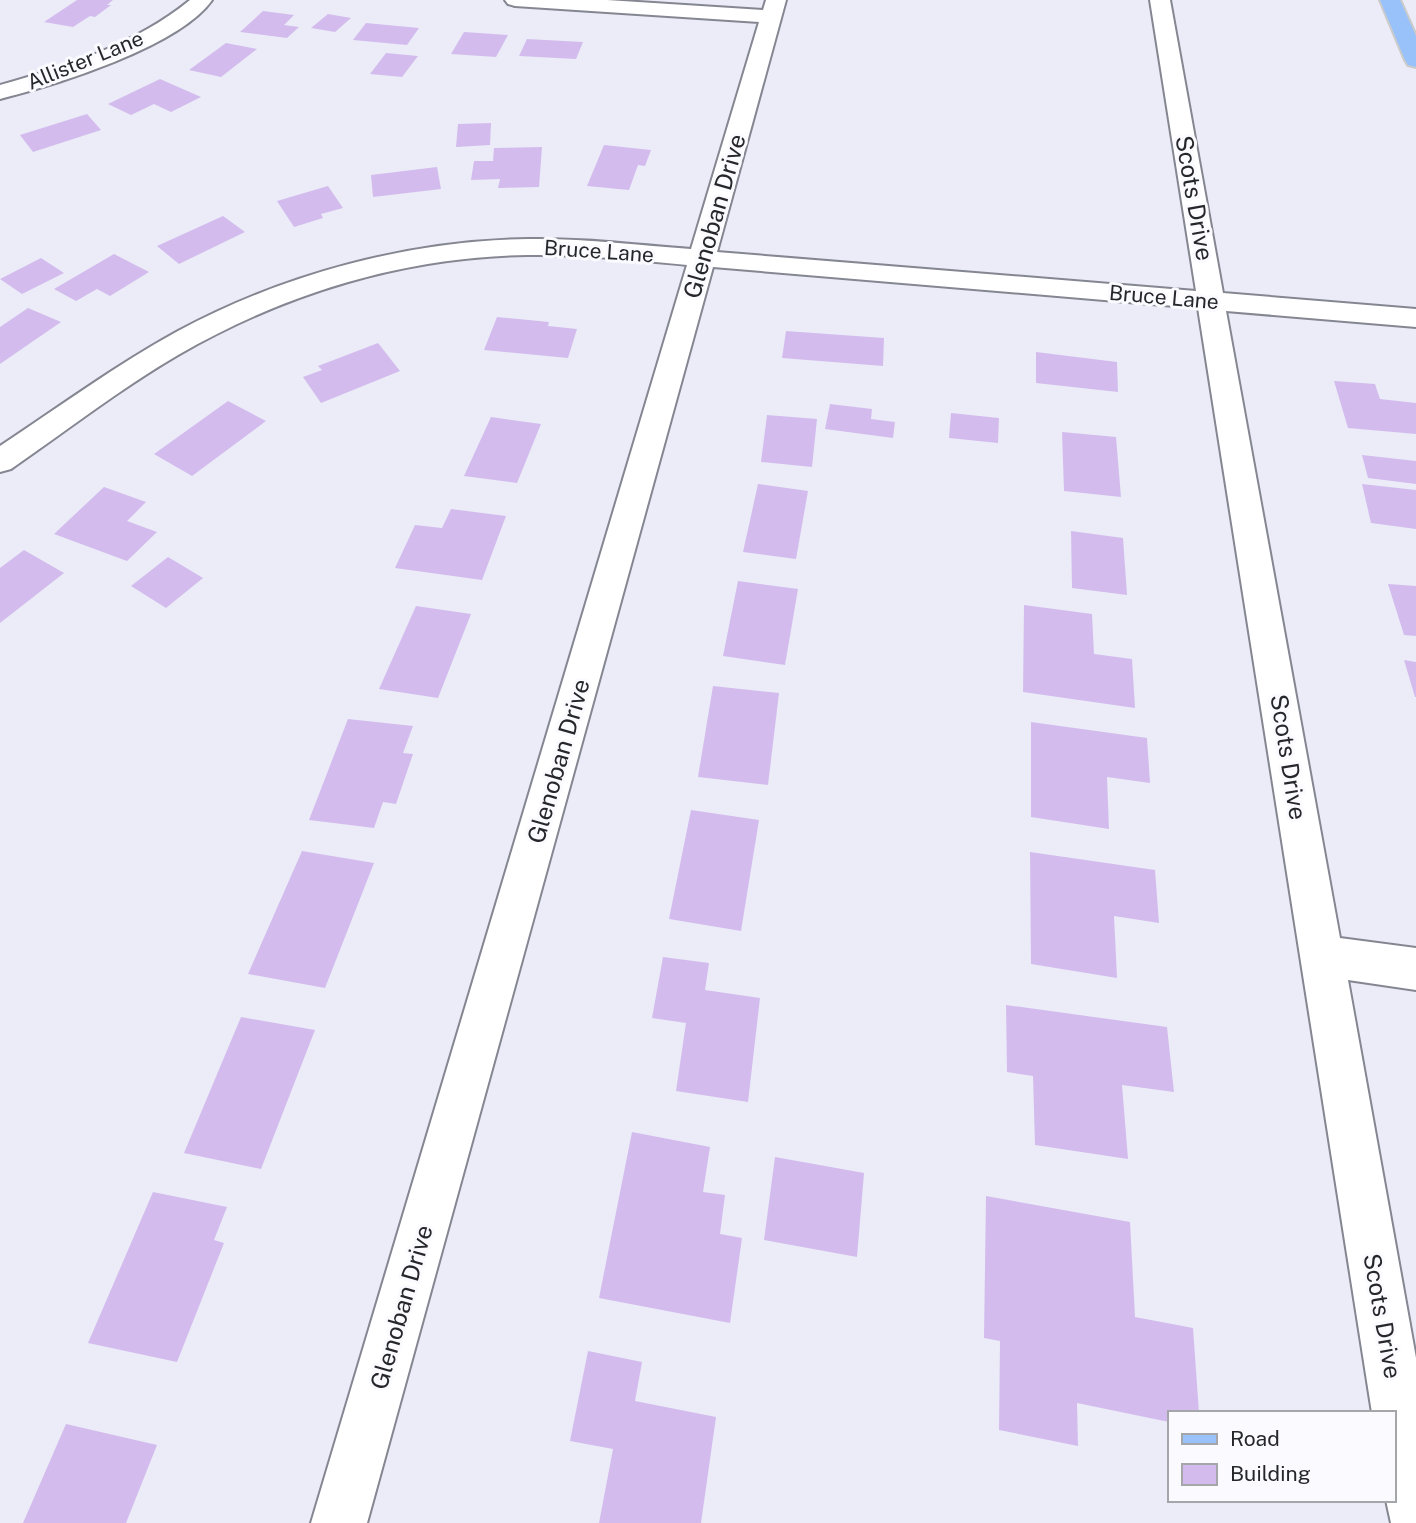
<svg xmlns="http://www.w3.org/2000/svg" width="1416" height="1523" viewBox="0 0 1416 1523" font-family="'Public Sans',sans-serif">
  <style>
    .building { fill: #d3bced }
    .lines { fill: none; stroke-linecap: round; stroke-linejoin: round }
    .minor-casing { stroke: #848691; stroke-width: 4 }
    .major-casing { stroke: #cbcbcc; stroke-width: 4 }
    .minor { fill: #fff; fill-rule: evenodd }
    .major { fill: #99c2fa; fill-rule: evenodd }
    .labels { text-anchor: middle; dominant-baseline: central; stroke-width: 6; stroke-linejoin: round; paint-order: stroke }
    .far-street-label { font-size: 21px; fill: #26272b; stroke: #fafaff }
    .street-label { font-size: 24px; fill: #26272b; stroke: #fafaff }
  </style>
  <rect width="100%" height="100%" fill="#ebecf8"/>
  <g class="building">
    <polygon points="77,0 113,0 107,5 111,5 95,17 90,16 73,27 44,22"/>
    <polygon points="263,11 294,15 284,25 299,27 287,38 240,32"/>
    <polygon points="328,14 351,18 335,32 311,28"/>
    <polygon points="366,23 419,28 407,45 353,40"/>
    <polygon points="464,32 508,35 496,57 451,54"/>
    <polygon points="527,39 583,42 576,59 519,56"/>
    <polygon points="226,43 257,49 221,77 189,70"/>
    <polygon points="386,53 418,56 402,77 370,74"/>
    <polygon points="160,79 201,97 171,112 154,104 131,115 108,104"/>
    <polygon points="87,114 101,130 33,152 20,135"/>
    <polygon points="491,123 490,145 456,147 458,124"/>
    <polygon points="604,145 651,150 645,166 638,165 629,190 587,186"/>
    <polygon points="542,147 539,187 498,188 500,179 471,180 474,161 493,161 494,148"/>
    <polygon points="437,167 441,189 373,197 371,175"/>
    <polygon points="328,186 343,208 321,214 323,218 294,227 277,201"/>
    <polygon points="223,216 245,232 179,264 157,246"/>
    <polygon points="114,254 149,272 110,296 97,289 76,301 54,289"/>
    <polygon points="41,258 64,273 22,294 0,279"/>
    <polygon points="28,308 61,322 0,364 0,327"/>
    <polygon points="497,317 549,322 548,326 577,329 568,358 484,350"/>
    <polygon points="786,331 884,338 883,366 782,358"/>
    <polygon points="378,343 400,371 321,403 303,377 322,370 318,366"/>
    <polygon points="1036,352 1117,362 1118,392 1036,383"/>
    <polygon points="1334,381 1375,384 1380,399 1416,403 1416,434 1348,428"/>
    <polygon points="228,401 266,421 192,476 154,454"/>
    <polygon points="830,404 872,409 871,419 895,422 893,438 825,429"/>
    <polygon points="951,413 999,418 998,443 949,438"/>
    <polygon points="767,415 817,419 812,467 761,462"/>
    <polygon points="491,417 541,424 517,483 464,476"/>
    <polygon points="1062,432 1116,437 1121,497 1064,491"/>
    <polygon points="1362,455 1416,461 1416,484 1368,478"/>
    <polygon points="758,484 808,491 796,559 743,552"/>
    <polygon points="1362,484 1416,490 1416,529 1371,523"/>
    <polygon points="104,487 146,502 127,521 157,532 127,561 54,534"/>
    <polygon points="451,509 506,516 482,580 395,568 415,525 442,528"/>
    <polygon points="1071,531 1123,538 1127,595 1072,588"/>
    <polygon points="24,550 64,573 0,623 0,568"/>
    <polygon points="168,557 203,578 166,608 131,586"/>
    <polygon points="738,581 798,589 785,665 723,656"/>
    <polygon points="1388,584 1416,586 1416,636 1404,635"/>
    <polygon points="1024,605 1092,614 1094,654 1132,659 1135,708 1023,692"/>
    <polygon points="416,606 471,614 438,698 379,689"/>
    <polygon points="1404,660 1416,662 1416,697 1415,697"/>
    <polygon points="713,686 779,693 768,785 698,777"/>
    <polygon points="348,719 413,726 403,753 413,754 396,804 383,802 374,828 309,820"/>
    <polygon points="1031,722 1147,738 1150,783 1107,777 1109,829 1031,817"/>
    <polygon points="691,810 759,820 741,931 669,919"/>
    <polygon points="302,851 374,863 325,988 248,974"/>
    <polygon points="1030,852 1155,870 1159,923 1114,916 1117,978 1031,964"/>
    <polygon points="663,957 709,963 705,990 760,998 748,1102 676,1091 686,1023 652,1018"/>
    <polygon points="1006,1005 1167,1027 1174,1092 1122,1085 1128,1159 1035,1145 1033,1076 1007,1072"/>
    <polygon points="241,1017 315,1030 261,1169 184,1153"/>
    <polygon points="632,1132 710,1147 703,1192 725,1195 720,1234 742,1238 730,1323 599,1298"/>
    <polygon points="775,1157 864,1173 857,1257 764,1240"/>
    <polygon points="153,1192 227,1207 214,1240 224,1243 177,1362 88,1343"/>
    <polygon points="986,1196 1130,1222 1135,1317 1193,1328 1199,1413 1169,1413 1169,1422 1077,1403 1078,1446 999,1430 1000,1341 984,1338"/>
    <polygon points="588,1351 642,1362 635,1401 716,1417 701,1523 599,1523 613,1449 570,1441"/>
    <polygon points="66,1424 157,1445 126,1523 23,1523"/>
  </g>
  <g class="lines">
    <defs>
      <g id="minor">
        <path d="M190 0H212C179 47 55 85 0 99V85C67 66 135 45 190 0Z"/>
        <path d="M505 0H607L763 10 766 0H786L717 252 1196 291 1150 0H1170L1223 293 1416 309V327L1226 311 1340 938 1416 948V990L1348 980 1416 1358V1523H1391L1386 1500H1393V1413H1372L1198 308 713 267 367 1523H311L687 265C634 260 581 254 527 255 404 257 285 293 178 355 120 389 66 431 11 469L0 472V446C59 407 116 365 178 331 284 274 407 241 528 239 582 238 637 245 691 249L759 22 515 6 508 4Z"/>
      </g>
      <polygon id="major" points="1380,0 1400,0 1416,36 1416,67 1408,65 1405,60"/>
    </defs>
    <use href="#minor" class="minor-casing"/>
    <use href="#major" class="major-casing"/>
    <use href="#minor" class="minor"/>
    <use href="#major" class="major"/>
  </g>
  <g class="labels">
    <g class="far-street-label">
      <text transform="translate(85 60) rotate(-22)">Allister Lane</text>
      <text transform="translate(599 251) rotate(4)">Bruce Lane</text>
      <text transform="translate(1164 297) rotate(5)">Bruce Lane</text>
    </g>
    <g class="street-label">
      <text transform="translate(1195 198) rotate(80)">Scots Drive</text>
      <text transform="translate(714 216) rotate(-74)">Glenoban Drive</text>
      <text transform="translate(1289 757) rotate(81)">Scots Drive</text>
      <text transform="translate(558 761) rotate(-74)">Glenoban Drive</text>
      <text transform="translate(401 1307) rotate(-74)">Glenoban Drive</text>
      <text transform="translate(1383 1316) rotate(80)">Scots Drive</text>
    </g>
  </g>
  <rect x="1168" y="1411" width="228" height="91" fill="#fafaff" stroke="#a5a6aa" stroke-width="2"/>
  <rect x="1182" y="1434" width="35" height="10" fill="#99c2fa" stroke="#a5a6aa" stroke-width="2"/>
  <text x="1230" y="1446" font-size="21" fill="#26272b">Road</text>
  <rect x="1182" y="1464" width="35" height="21" fill="#d3bced" stroke="#a5a6aa" stroke-width="2"/>
  <text x="1230" y="1481" font-size="21" fill="#26272b">Building</text>
</svg>
